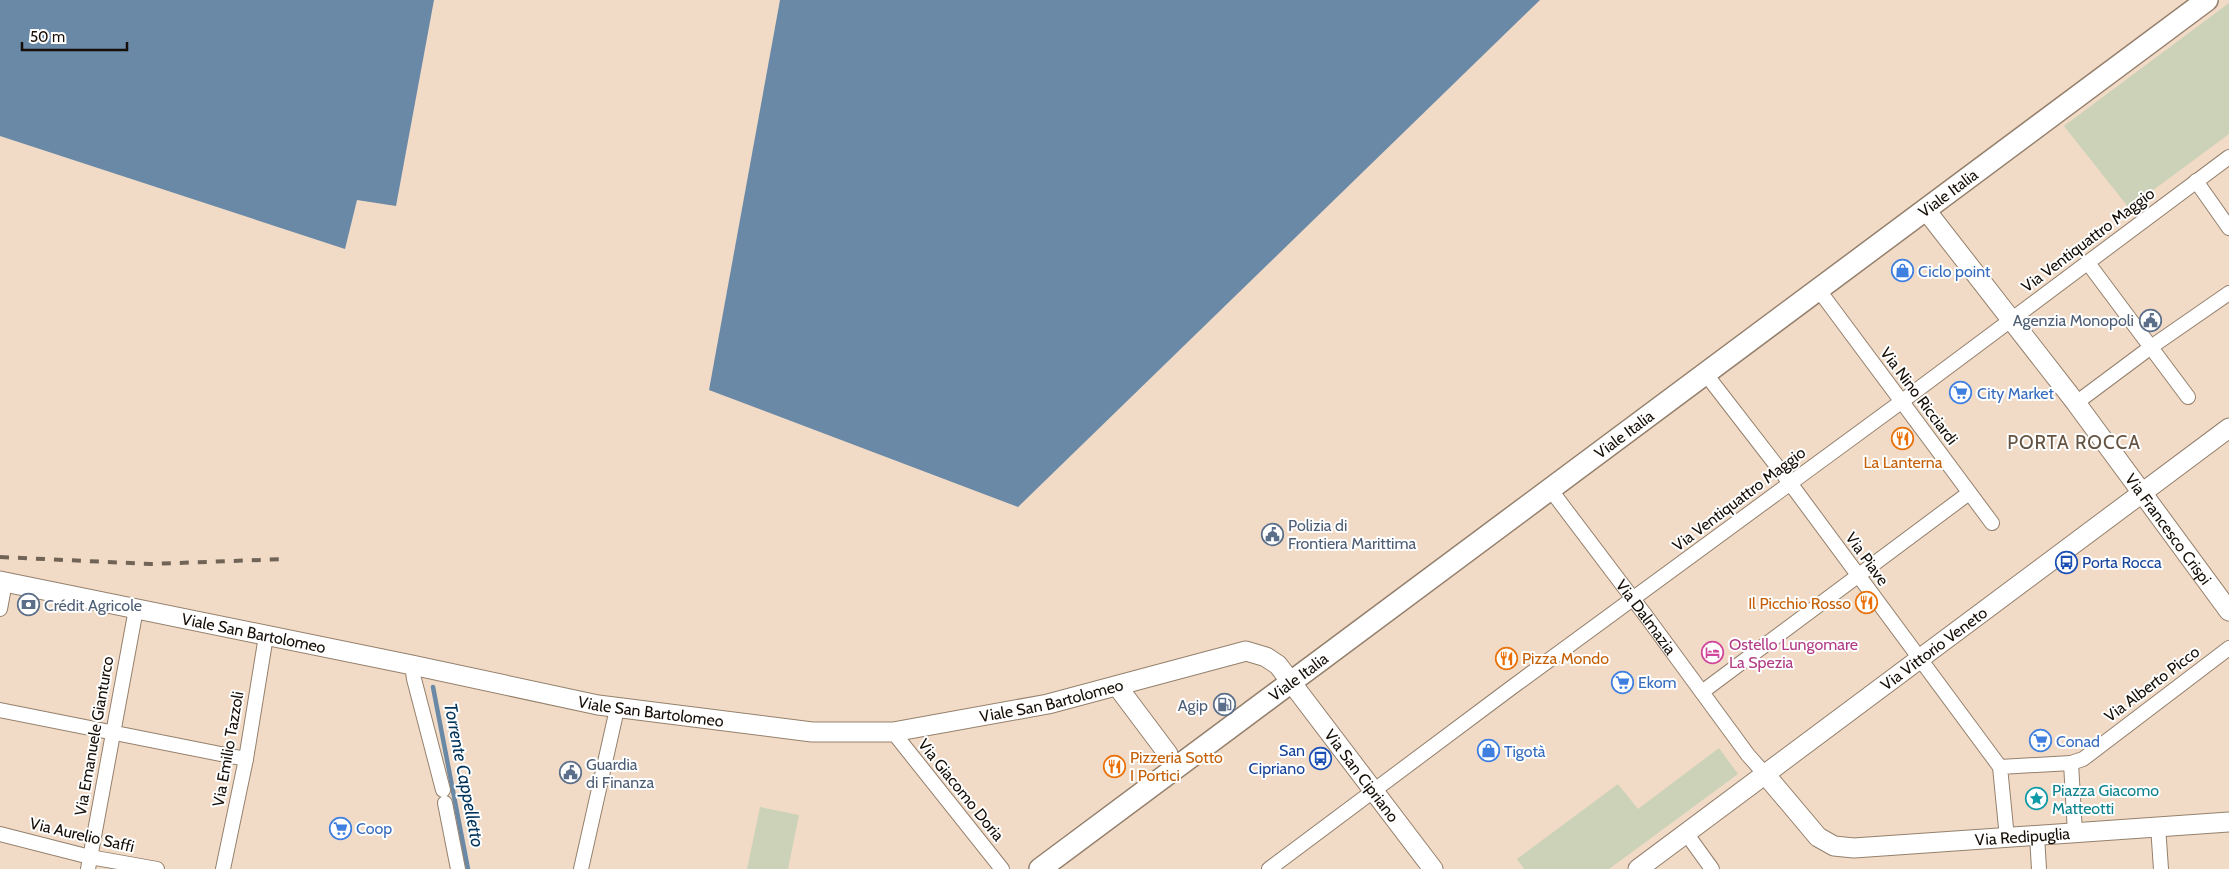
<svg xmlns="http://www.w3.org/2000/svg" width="2229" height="869" viewBox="0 0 2229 869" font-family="Cabin,sans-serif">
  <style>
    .green { fill: #cbd2b8 }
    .water { fill: #6a89a7 }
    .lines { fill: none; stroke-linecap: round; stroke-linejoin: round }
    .stream { stroke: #6a89a7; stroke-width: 4.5 }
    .street-casing { stroke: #94806d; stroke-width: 16 }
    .secondary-casing { stroke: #94806d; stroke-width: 21 }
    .primary-casing { stroke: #94806d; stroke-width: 24 }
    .street { stroke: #fff; stroke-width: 14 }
    .secondary { stroke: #fff; stroke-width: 19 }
    .primary { stroke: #fff; stroke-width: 21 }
    .rail { stroke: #716457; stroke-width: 4; stroke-dasharray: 9 9; stroke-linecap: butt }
    .labels { text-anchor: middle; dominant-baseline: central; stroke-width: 4; stroke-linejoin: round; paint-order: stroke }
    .street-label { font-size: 16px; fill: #160f08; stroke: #fff }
    .shop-label { font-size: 16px; fill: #366cbe; stroke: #fff; text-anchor: start }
    .service-label { font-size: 16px; fill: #4e5e75; stroke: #fff; text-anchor: start }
    .food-label { font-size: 16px; fill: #c56008; stroke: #fff; text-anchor: start }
    .transit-label { font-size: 16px; fill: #164399; stroke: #fff; text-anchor: start }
    .hotel-label { font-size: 16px; fill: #b23c85; stroke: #fff; text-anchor: start }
    .culture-label { font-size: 16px; fill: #0d838f; stroke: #fff; text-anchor: start }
    .water-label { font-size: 18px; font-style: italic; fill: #00335a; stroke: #fff }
    .quarter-label { font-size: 19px; letter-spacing: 1px; fill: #665442; stroke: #fff }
  </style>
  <rect width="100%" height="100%" fill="#f1dbc6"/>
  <g class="green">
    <polygon points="2229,3 2229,134 2129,208 2064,126"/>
    <polygon points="1719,748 1738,774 1609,869 1524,869 1517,859 1618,784 1638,809"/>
    <polygon points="760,807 799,815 788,869 747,869"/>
  </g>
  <g class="water">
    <polygon points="0,0 434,0 396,206 357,200 345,249 0,136"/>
    <polygon points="780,0 1540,0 1018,507 709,390"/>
  </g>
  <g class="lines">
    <polyline class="stream" points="433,687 468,869"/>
    <defs>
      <g id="street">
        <polyline points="2196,181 2229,228"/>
        <polyline points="2088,263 2188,397"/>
        <polyline points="1818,289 1992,523"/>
        <polyline points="1705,373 1790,483 2000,767"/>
        <polyline points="2076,403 2151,347 2229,293"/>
        <path id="s1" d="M1550 489 1646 616 1748 755 1764 773"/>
        <polyline points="0,609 5,582"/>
        <polyline points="412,665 414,679 443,790"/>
        <polyline points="1702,692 1969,493"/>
        <polyline points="0,710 246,759"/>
        <polyline points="893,732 1002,869"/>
        <polyline points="2071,763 2083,759 2229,648"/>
        <polyline points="445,803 458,869"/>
        <polyline points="2158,826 2161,869"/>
        <polyline points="1686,833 1712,869"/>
        <polyline points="0,834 90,857 157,869"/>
        <polyline points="2037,836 2039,869"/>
        <polyline points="2007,838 2000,767 2071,763 2075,833"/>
        <polyline points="88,869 136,609"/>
        <polyline points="223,869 246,759 266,636"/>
        <polyline points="581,869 617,709"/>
        <polyline points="1269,869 1511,688 1901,402 2229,157"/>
      </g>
      <g id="secondary">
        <path id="s2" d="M1925 209 2076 403 2229 611"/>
        <path id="s3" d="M0 581 412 665 598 705 812 732H893L1048 704 1246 651 1266 657 1278 665 1433 869"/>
        <polyline points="1117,686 1168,754"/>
        <path id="s4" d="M1764 773 1818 837 1834 846 1854 848 2229 822"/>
        <path id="s5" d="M1638 869 2229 428"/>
      </g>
      <g id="primary">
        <path id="s6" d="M1040 869 2207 0"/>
      </g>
    </defs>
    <use href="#street" class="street-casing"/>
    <use href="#secondary" class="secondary-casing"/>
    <use href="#primary" class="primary-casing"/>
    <use href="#street" class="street"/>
    <use href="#secondary" class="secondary"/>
    <use href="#primary" class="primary"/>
    <polyline class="rail" points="0,557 151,564 285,559"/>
  </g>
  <defs>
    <symbol id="shop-ring" viewBox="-11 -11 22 22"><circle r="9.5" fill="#fff" stroke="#3f7fe0" stroke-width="1.5"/><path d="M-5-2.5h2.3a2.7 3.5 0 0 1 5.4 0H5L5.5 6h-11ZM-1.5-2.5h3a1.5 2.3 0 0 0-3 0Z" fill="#3f7fe0"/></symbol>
    <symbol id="civic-ring" viewBox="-11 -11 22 22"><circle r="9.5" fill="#fff" stroke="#5c6f8a" stroke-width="1.5"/><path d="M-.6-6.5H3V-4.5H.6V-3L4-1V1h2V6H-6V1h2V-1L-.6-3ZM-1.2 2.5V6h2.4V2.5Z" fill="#5c6f8a"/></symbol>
    <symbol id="supermarket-ring" viewBox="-11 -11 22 22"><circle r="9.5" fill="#fff" stroke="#3f7fe0" stroke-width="1.5"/><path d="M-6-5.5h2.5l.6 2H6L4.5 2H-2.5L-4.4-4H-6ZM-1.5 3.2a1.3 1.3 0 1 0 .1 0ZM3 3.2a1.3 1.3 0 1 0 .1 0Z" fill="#3f7fe0"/></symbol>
    <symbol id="restaurant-ring" viewBox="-11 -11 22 22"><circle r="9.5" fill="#fff" stroke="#e8710a" stroke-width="1.5"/><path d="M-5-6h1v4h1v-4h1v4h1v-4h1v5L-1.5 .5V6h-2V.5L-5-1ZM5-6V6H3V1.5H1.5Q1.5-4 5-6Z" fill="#e8710a"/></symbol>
    <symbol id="bus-ring" viewBox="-11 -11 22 22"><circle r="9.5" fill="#fff" stroke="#1a4fb4" stroke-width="1.5"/><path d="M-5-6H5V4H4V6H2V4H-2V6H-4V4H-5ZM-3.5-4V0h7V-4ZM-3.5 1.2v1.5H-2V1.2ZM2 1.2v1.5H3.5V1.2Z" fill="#1a4fb4"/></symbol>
    <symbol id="bank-ring" viewBox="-11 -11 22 22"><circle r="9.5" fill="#fff" stroke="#5c6f8a" stroke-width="1.5"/><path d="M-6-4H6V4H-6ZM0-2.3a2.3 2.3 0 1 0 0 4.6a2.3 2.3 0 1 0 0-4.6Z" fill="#5c6f8a"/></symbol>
    <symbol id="hotel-ring" viewBox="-11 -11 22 22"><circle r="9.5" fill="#fff" stroke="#d1479c" stroke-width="1.5"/><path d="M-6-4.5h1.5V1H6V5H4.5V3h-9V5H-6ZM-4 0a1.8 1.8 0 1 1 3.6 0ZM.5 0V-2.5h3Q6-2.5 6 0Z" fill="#d1479c"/></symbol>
    <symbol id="fuel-ring" viewBox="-11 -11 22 22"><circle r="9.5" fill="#fff" stroke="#5c6f8a" stroke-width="1.5"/><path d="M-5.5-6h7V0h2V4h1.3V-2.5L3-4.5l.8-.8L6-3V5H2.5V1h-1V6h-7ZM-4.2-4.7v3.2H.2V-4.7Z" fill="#5c6f8a"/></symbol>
    <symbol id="sight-ring" viewBox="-11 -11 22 22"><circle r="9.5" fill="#fff" stroke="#0f9aa8" stroke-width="1.5"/><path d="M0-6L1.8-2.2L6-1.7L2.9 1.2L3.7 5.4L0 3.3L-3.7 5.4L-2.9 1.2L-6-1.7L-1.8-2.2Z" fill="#0f9aa8"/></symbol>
  </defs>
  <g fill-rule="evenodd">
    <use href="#shop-ring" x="1890" y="258" width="25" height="25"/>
    <use href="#civic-ring" x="2138" y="308" width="25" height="25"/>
    <use href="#supermarket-ring" x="1948" y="380" width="25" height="25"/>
    <use href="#restaurant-ring" x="1890" y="426" width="25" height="25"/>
    <use href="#civic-ring" x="1260" y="522" width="25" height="25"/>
    <use href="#bus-ring" x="2054" y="550" width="25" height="25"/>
    <use href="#restaurant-ring" x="1854" y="590" width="25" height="25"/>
    <use href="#bank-ring" x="16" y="592" width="25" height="25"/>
    <use href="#hotel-ring" x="1700" y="640" width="25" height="25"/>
    <use href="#restaurant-ring" x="1494" y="646" width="25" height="25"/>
    <use href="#supermarket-ring" x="1610" y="670" width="25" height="25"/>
    <use href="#fuel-ring" x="1212" y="692" width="25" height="25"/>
    <use href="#supermarket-ring" x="2028" y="728" width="25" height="25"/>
    <use href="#shop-ring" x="1476" y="738" width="25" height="25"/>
    <use href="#bus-ring" x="1308" y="746" width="25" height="25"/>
    <use href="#restaurant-ring" x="1102" y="754" width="25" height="25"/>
    <use href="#civic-ring" x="558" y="760" width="25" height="25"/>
    <use href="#sight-ring" x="2024" y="786" width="25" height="25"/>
    <use href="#supermarket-ring" x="328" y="816" width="25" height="25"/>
  </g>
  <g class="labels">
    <g class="street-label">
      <text stroke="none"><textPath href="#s6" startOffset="1132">Viale Italia</textPath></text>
      <text transform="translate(2088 240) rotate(-37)">Via Ventiquattro Maggio</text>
      <text transform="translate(1919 396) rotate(53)">Via Nino Ricciardi</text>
      <text stroke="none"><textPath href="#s6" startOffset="728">Viale Italia</textPath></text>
      <text transform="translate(1739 499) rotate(-37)">Via Ventiquattro Maggio</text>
      <text stroke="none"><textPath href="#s2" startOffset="402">Via Francesco Crispi</textPath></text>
      <text transform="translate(1867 559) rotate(54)">Via Piave</text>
      <text stroke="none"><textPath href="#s1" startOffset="160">Via Dalmazia</textPath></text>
      <text stroke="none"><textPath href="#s3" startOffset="259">Viale San Bartolomeo</textPath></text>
      <text stroke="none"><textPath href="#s5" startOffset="369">Via Vittorio Veneto</textPath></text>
      <text stroke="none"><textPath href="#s6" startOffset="322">Viale Italia</textPath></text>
      <text transform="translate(2152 684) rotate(-37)">Via Alberto Picco</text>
      <text stroke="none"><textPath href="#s3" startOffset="1069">Viale San Bartolomeo</textPath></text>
      <text stroke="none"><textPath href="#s3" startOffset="664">Viale San Bartolomeo</textPath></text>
      <text transform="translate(94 736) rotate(-80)">Via Emanuele Gianturco</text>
      <text transform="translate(228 749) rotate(-80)">Via Emilio Tazzoli</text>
      <text stroke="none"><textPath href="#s3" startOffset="1444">Via San Cipriano</textPath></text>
      <text transform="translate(961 790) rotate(51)">Via Giacomo Doria</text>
      <text transform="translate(82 835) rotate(13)">Via Aurelio Saffi</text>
      <text stroke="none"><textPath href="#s4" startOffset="291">Via Redipuglia</textPath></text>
    </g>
    <g class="shop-label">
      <text x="1918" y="271">Ciclo point</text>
      <text x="1977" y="393">City Market</text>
      <text x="1638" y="682">Ekom</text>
      <text x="2056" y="741">Conad</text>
      <text x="1504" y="751">Tigotà</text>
      <text x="356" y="828">Coop</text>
    </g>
    <g class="service-label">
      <text x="2134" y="320" text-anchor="end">Agenzia Monopoli</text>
      <text x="1288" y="525">Polizia di<tspan x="1288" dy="18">Frontiera Marittima</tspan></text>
      <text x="44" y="605">Crédit Agricole</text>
      <text x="1208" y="705" text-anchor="end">Agip</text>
      <text x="586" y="764">Guardia<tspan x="586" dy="18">di Finanza</tspan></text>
    </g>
    <g class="food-label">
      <text x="1903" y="462" text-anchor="middle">La Lanterna</text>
      <text x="1851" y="603" text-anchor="end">Il Picchio Rosso</text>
      <text x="1522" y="658">Pizza Mondo</text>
      <text x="1130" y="757">Pizzeria Sotto<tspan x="1130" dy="18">I Portici</tspan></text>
    </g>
    <g class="transit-label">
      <text x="2082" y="562">Porta Rocca</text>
      <text x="1305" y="750" text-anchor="end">San<tspan x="1305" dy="18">Cipriano</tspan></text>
    </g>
    <g class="hotel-label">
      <text x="1729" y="644">Ostello Lungomare<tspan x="1729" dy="18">La Spezia</tspan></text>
    </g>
    <g class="culture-label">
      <text x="2052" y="790">Piazza Giacomo<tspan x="2052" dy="18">Matteotti</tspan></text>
    </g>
    <g class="water-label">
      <text transform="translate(464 775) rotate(79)">Torrente Cappelletto</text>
    </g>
    <g class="quarter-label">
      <text x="2074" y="442">PORTA ROCCA</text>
    </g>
  </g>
  <path d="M22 42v8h105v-8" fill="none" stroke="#160f08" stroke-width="2.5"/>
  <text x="30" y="42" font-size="15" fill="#160f08" stroke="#ffffff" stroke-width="4" paint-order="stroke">50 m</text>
</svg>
